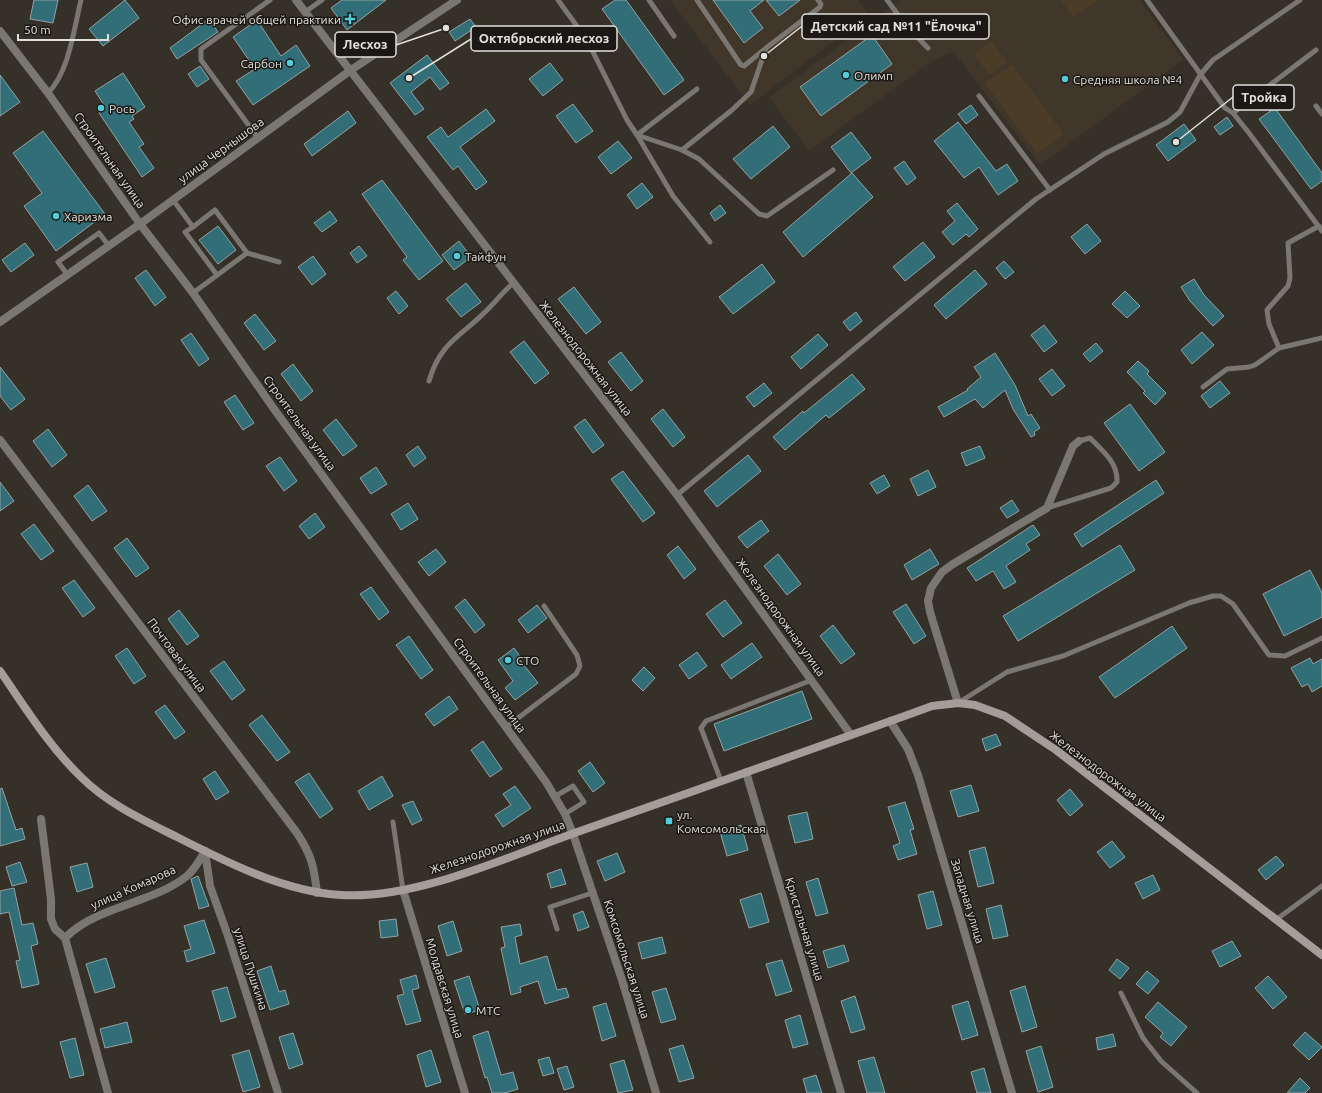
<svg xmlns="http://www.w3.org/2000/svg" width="1322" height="1093" viewBox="0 0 1322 1093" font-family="Ubuntu,sans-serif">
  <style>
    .built { fill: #40372a }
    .green { fill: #4a3c26 }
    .building { fill: #316e77; stroke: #95a2a4 }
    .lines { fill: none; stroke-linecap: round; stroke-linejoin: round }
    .service { stroke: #7a7773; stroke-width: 5 }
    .minor { stroke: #7a7773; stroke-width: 8 }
    .tertiary { stroke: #7a7773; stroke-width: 8 }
    .secondary { stroke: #a39e98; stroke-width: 8 }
    .poi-dot { fill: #53cbda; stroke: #1b1815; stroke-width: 1.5 }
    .labels { text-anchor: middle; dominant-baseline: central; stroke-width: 3; stroke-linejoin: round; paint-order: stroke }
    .poi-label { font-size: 12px; fill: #e3e0db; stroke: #1b1815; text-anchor: start }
    .street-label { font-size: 12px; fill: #e3e0db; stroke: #1b1815 }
    .leader { fill: none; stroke: #e3e0db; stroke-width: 1.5 }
    .callout-dot { fill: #e3e0db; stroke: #1b1815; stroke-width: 1.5 }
    .callout { fill: #1b1815; stroke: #e3e0db; stroke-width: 1.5 }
    .callout-label { font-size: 13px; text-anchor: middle; font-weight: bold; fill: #e3e0db }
  </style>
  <rect width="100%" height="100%" fill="#353028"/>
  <g class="built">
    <polygon points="670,0 858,0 869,14 750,105"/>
    <polygon points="902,0 1140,0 1183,60 1040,165 953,51 932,61 809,151 769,97"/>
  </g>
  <g class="green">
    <polygon points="1061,0 1099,0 1073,18"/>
    <polygon points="992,41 1007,62 989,75 974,54"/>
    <polygon points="1012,64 1064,134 1037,154 985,83"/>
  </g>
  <g class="building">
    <polygon points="34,0 58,0 53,23 30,19"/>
    <polygon points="125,0 139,18 103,46 89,29"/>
    <polygon points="342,0 386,0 347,30 331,8"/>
    <polygon points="615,0 626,0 684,80 664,95 602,9"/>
    <polygon points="713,0 764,0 750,11 763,28 744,43"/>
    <polygon points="766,0 800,0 779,16"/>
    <polygon points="209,19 218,32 177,59 170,48"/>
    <polygon points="470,19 476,27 455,41 449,32"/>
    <polygon points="257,20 281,56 296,45 310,66 253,105 236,81 255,69 233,37"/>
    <polygon points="872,35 892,64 821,116 800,87"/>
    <polygon points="427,55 449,83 440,90 430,77 411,92 424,109 415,115 390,83"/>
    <polygon points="550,63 563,80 543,96 529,79"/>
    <polygon points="200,66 209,79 197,87 188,74"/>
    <polygon points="123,73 145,107 132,116 134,119 129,122 144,144 139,147 154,168 142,177 99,113 106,108 95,91"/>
    <polygon points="0,75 20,102 0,116"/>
    <polygon points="573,104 593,131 576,143 556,116"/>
    <polygon points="971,105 978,115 966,124 958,114"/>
    <polygon points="1275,108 1322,173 1322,181 1311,189 1259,119"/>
    <polygon points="486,109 495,121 460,147 487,182 476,190 458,166 453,170 427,137 441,127 448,137"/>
    <polygon points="348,111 356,123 312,156 304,144"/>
    <polygon points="1227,117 1233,126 1220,135 1214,127"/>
    <polygon points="958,122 996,171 1007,164 1018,181 998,195 979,167 964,178 934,141"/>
    <polygon points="1184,124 1196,140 1168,161 1156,145"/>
    <polygon points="773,126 790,147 751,179 733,159"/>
    <polygon points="43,131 105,214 56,251 24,206 42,193 13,153"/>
    <polygon points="851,132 871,158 851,173 831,147"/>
    <polygon points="618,141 632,158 611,174 598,157"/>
    <polygon points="904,161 916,178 907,185 894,168"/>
    <polygon points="852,173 873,197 803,257 783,232"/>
    <polygon points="382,180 443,261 419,280 403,260 407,257 362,194"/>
    <polygon points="642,183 653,197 637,209 627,195"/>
    <polygon points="957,203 978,229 969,237 966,234 953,245 942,232 955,221 947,211"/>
    <polygon points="720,205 726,213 715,221 710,213"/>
    <polygon points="330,211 337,221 322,232 314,223"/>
    <polygon points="1087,224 1101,241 1085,254 1071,237"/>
    <polygon points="218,226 236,250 218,264 199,240"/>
    <polygon points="459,241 471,257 454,270 442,255"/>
    <polygon points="923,242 935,257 905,281 893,267"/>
    <polygon points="25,243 34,255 11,272 2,260"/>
    <polygon points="359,246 367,256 357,263 350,253"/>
    <polygon points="313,256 326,274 312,285 298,267"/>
    <polygon points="1004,261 1014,272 1005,279 996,268"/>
    <polygon points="762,264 775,282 733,314 719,297"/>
    <polygon points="146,270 166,297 155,306 135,278"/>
    <polygon points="975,270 987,284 946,319 934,305"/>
    <polygon points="1194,279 1204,295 1224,316 1213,326 1190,301 1181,287"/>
    <polygon points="466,283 481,302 461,317 446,299"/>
    <polygon points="574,287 601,322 586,334 558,299"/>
    <polygon points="396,291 408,306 399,314 387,298"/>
    <polygon points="1125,291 1140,306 1127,318 1112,304"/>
    <polygon points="856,312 862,321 850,331 843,322"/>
    <polygon points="255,314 276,341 264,350 244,323"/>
    <polygon points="1044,325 1057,342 1044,352 1031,335"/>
    <polygon points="1202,332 1214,345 1192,364 1181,350"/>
    <polygon points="191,333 209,359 199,366 181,340"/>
    <polygon points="818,334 828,345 801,369 791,357"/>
    <polygon points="524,341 549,373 535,384 510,352"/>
    <polygon points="1096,343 1103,351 1090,362 1083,354"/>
    <polygon points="621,352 643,381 631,391 608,362"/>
    <polygon points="995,353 1015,385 1028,416 1031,414 1040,428 1034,432 1035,435 1031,437 1013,409 1005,390 983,408 975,399 944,417 938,407 968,390 967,389 981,377 974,367"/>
    <polygon points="1138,361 1149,371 1147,374 1166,393 1155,405 1143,393 1145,391 1127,372"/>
    <polygon points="293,364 313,391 301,401 281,374"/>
    <polygon points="0,367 25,399 11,410 0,396"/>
    <polygon points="1052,369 1065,386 1052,396 1039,379"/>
    <polygon points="852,374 865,389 829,418 826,415 785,450 773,437 803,411 804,413"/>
    <polygon points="1220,381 1230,393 1210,408 1201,396"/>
    <polygon points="764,383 772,393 754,407 746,397"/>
    <polygon points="235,395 254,423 243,430 224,402"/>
    <polygon points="1130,404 1165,452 1139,471 1104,423"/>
    <polygon points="663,409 685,437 673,447 651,419"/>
    <polygon points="336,419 357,446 343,456 323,430"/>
    <polygon points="585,419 604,445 593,453 574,427"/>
    <polygon points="48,429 67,455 52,467 33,441"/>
    <polygon points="418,446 426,458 414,467 406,455"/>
    <polygon points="980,446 985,458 966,466 961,453"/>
    <polygon points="748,455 761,471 717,507 704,491"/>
    <polygon points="280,457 297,481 284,491 266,466"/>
    <polygon points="376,467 387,484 371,494 360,478"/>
    <polygon points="928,470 936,487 918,496 910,479"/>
    <polygon points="623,471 655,513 643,522 611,479"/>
    <polygon points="884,475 890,486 877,494 870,483"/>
    <polygon points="1156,480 1164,493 1082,547 1074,534"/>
    <polygon points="0,482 14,501 0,511"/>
    <polygon points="88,485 107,511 92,521 74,496"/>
    <polygon points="1012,500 1019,511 1007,518 1000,508"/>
    <polygon points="408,503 418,519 401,530 391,514"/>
    <polygon points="315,513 325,527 309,539 299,526"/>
    <polygon points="761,520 769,531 747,548 738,537"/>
    <polygon points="34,524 54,551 41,560 21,534"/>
    <polygon points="1033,525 1040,535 1026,544 1030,550 1006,566 1016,582 1004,589 993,571 976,581 967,568"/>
    <polygon points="127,538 149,568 136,577 114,548"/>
    <polygon points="1120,545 1135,570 1018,641 1003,616"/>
    <polygon points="678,546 696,569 684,579 667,555"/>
    <polygon points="436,549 446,562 429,576 418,562"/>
    <polygon points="930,549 939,564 912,580 904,565"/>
    <polygon points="778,554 801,584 787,595 764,566"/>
    <polygon points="1310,570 1322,593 1322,617 1284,636 1263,594"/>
    <polygon points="74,580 95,608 83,617 62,588"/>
    <polygon points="371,587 389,612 379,620 360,594"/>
    <polygon points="465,599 485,625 475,633 455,607"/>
    <polygon points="725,600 742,623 723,637 706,614"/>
    <polygon points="906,604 926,636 914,644 893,612"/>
    <polygon points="537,605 547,618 528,633 518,620"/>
    <polygon points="179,610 199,636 187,645 168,619"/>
    <polygon points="833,625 855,654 841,664 820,636"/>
    <polygon points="1172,626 1187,648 1115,698 1099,677"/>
    <polygon points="409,636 433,670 421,679 396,645"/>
    <polygon points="752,643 762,657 731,679 721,665"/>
    <polygon points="127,648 146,676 134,684 115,656"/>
    <polygon points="514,648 521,658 519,659 538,683 515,700 505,688 513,681 498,660"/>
    <polygon points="697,652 707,666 689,679 679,665"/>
    <polygon points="1310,658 1313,664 1322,659 1322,686 1312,692 1308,684 1302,687 1291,668"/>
    <polygon points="224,661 245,690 232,700 210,671"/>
    <polygon points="644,667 655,678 643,691 632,680"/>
    <polygon points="802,691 812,719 724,751 714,724"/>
    <polygon points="449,696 458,709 434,726 425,714"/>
    <polygon points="165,705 185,732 175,739 155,712"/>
    <polygon points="262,715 290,752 277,761 249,725"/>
    <polygon points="996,734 1001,745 986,751 982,739"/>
    <polygon points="483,741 502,769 490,777 471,750"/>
    <polygon points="590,762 605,783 593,792 578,771"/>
    <polygon points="215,771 229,792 216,800 203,779"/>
    <polygon points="309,773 333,809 320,818 295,782"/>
    <polygon points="382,776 393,796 369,810 358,791"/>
    <polygon points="971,785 979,811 958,817 950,791"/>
    <polygon points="515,786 531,808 503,827 495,815 511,805 503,794"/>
    <polygon points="2,788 16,830 22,828 25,839 0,846 0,789"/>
    <polygon points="1070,789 1083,805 1070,816 1057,800"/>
    <polygon points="413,801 422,820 412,825 402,805"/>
    <polygon points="905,802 914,829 910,830 917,854 898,860 893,846 900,843 888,807"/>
    <polygon points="807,812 813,839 795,843 788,816"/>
    <polygon points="741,825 748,850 727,856 720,832"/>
    <polygon points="1112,841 1125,857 1110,868 1097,852"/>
    <polygon points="985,847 994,883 978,887 969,851"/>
    <polygon points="617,853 625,872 605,881 597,861"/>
    <polygon points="1276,856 1284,865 1266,880 1258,870"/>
    <polygon points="20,862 27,882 12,886 6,867"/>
    <polygon points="87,863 93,887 77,892 70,867"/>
    <polygon points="561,869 566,884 551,888 547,874"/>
    <polygon points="1153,875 1160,890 1143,899 1135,883"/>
    <polygon points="198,876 209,906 199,909 191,879"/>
    <polygon points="818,878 828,913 816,916 806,882"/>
    <polygon points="14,888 22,925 33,923 38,944 31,946 39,984 22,988 16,961 20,960 9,912 0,914 0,891"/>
    <polygon points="933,891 942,925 927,929 918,895"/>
    <polygon points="761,893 769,922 749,928 740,900"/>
    <polygon points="1001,905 1008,936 993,939 986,909"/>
    <polygon points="583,911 589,927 578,931 573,915"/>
    <polygon points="396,919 398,936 381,938 379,921"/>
    <polygon points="204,920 215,953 187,962 184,951 191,949 184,926"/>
    <polygon points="453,921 462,951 447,956 438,926"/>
    <polygon points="520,924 522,935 515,937 520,964 547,956 557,990 566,988 569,997 545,1004 538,981 520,987 521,992 511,995 501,948 505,947 501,927"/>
    <polygon points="662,937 666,953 642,959 638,943"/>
    <polygon points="1232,941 1241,956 1220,967 1212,951"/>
    <polygon points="844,945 849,961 828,968 823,951"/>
    <polygon points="106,958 115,987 95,993 86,964"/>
    <polygon points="1117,959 1129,968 1120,979 1109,970"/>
    <polygon points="782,960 792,991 776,996 766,964"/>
    <polygon points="271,966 279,992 285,990 289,1004 270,1010 257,971"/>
    <polygon points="1147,971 1159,981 1148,994 1136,984"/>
    <polygon points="416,975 419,988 412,990 421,1021 406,1025 397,996 404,994 400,980"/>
    <polygon points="469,976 480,1010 465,1014 454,981"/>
    <polygon points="1268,976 1287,997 1273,1009 1255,988"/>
    <polygon points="1025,986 1037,1027 1022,1032 1010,991"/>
    <polygon points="227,987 236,1017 221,1022 212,991"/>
    <polygon points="666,988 676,1019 661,1023 652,992"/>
    <polygon points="855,996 865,1029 851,1033 841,1001"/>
    <polygon points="968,1001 978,1035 962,1040 952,1006"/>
    <polygon points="1158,1002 1187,1027 1171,1046 1160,1037 1163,1033 1145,1017"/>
    <polygon points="606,1003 616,1036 602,1041 593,1007"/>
    <polygon points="800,1015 808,1044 793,1048 785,1020"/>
    <polygon points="127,1022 132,1042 105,1048 100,1029"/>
    <polygon points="488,1031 501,1075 513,1072 518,1089 505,1093 492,1093 487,1077 485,1078 473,1036"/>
    <polygon points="1305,1032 1322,1047 1309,1060 1293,1045"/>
    <polygon points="293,1033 303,1064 289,1069 279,1037"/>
    <polygon points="1113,1034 1116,1046 1098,1050 1096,1038"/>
    <polygon points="75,1038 84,1075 70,1078 60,1042"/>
    <polygon points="683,1045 694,1078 679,1082 669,1049"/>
    <polygon points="1041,1046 1053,1087 1038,1092 1026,1051"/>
    <polygon points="249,1050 260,1087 243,1092 232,1055"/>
    <polygon points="431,1050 441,1082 426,1087 417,1055"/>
    <polygon points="549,1057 554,1073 543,1076 538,1060"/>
    <polygon points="874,1057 885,1093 867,1093 858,1061"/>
    <polygon points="624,1060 633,1090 618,1093 610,1064"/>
    <polygon points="567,1066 574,1087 564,1090 557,1069"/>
    <polygon points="984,1068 991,1093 977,1093 971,1072"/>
    <polygon points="816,1075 822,1093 807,1093 803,1079"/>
    <polygon points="1300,1078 1310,1088 1305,1093 1287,1093"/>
  </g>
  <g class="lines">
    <g class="service">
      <polyline points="558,0 587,40 627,120 637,135 682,150 699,159 759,214 767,216 833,170"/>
      <polyline points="649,0 674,36"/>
      <polyline points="697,0 741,65 744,66 765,49"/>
      <polyline points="887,0 908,28 928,48"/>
      <polyline points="1147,0 1225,108 1233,113 1249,133 1322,231"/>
      <polyline points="305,12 322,0"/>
      <polyline points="697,89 637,135 673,196 710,242"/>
      <path d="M48 93C69 72 74 29 81 0"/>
      <polyline points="979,96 1050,190"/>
      <polyline points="1316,106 1322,114"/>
      <polyline points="1233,113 1316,50"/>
      <polyline points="258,138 201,60 201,49 270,0"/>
      <polyline points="682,150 732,110 751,92 766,48 820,7 821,4 818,0"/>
      <polyline points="173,200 193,227 215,210 247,253 193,293"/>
      <polyline points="193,227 185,232 217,275"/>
      <polyline points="247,253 279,262"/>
      <polyline points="67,274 58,262 99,233 109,246"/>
      <polyline points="1279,348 1269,324 1267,310 1288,286 1290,278 1288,243 1319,226"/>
      <path d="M429 381C441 340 463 336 490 307 498 299 504 290 514 283"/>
      <polyline points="1203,387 1227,369 1249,367 1255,365 1279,348 1322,338"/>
      <polyline points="677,495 1036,199 1104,154 1168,122 1180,112 1200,75 1213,60 1300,0"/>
      <path d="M1047 508 1111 488 1117 482C1118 463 1103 451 1090 438L1079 441"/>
      <polyline points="958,703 1007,672 1063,656 1189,603 1213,596 1221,596 1233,604 1269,655 1285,656 1322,638"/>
      <polyline points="505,728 576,674 580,666 577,655 544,606"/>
      <polyline points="721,781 701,728 706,721 812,680"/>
      <polyline points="554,797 573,786 584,802 565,814"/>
      <polyline points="393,822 403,890"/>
      <polyline points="1277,919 1322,886"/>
      <polyline points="557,929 550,907 592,893"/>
      <polyline points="1121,993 1143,1038 1161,1061 1197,1093"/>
    </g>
    <g class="minor">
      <polyline points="296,0 677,495 851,735"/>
      <polyline points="0,31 48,93 140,224 193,293 274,409 546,782 565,814 573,834 622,980 656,1093"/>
      <path d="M0 440 297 833C312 856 314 867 317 893"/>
      <polyline points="958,703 930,612 928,601 931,588 942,572 953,564 1047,508 1073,446 1079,441"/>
      <polyline points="890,721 908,749 918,775 1012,1093"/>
      <polyline points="746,772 841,1093"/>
      <polyline points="41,819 51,899 51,919 55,929 65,938"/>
      <polyline points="205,851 210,886 228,936 278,1093"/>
      <path d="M108 1093 65 938C96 906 152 904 187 876 195 869 200 860 205 851"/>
    </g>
    <g class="tertiary">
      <polyline points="0,322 140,224 351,70 457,0"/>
      <polyline points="403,890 465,1093"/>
    </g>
    <path class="secondary" d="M0 671C25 707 49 746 81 777 108 804 143 820 177 837 226 862 285 892 341 895 417 900 511 855 583 830 693 791 803 753 913 713L932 706 958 703 975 705 1005 716 1056 750 1322 955"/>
  </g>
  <g class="poi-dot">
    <path d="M348 13h4v4h4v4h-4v4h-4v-4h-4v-4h4z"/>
    <circle cx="290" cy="63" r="4"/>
    <circle cx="846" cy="75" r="4"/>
    <circle cx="1065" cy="79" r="4"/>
    <circle cx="101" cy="108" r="4"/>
    <circle cx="56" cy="216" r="4"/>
    <circle cx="457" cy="256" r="4"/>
    <circle cx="508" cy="660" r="4"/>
    <rect x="665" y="817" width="8" height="8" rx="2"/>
    <circle cx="468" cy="1010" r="4"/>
  </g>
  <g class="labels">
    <g class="poi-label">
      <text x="341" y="19" text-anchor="end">Офис врачей общей практики</text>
      <text x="282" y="63" text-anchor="end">Сарбон</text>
      <text x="854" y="75">Олимп</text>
      <text x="1073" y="79">Средняя школа №4</text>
      <text x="109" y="108">Рось</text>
      <text x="64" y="216">Харизма</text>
      <text x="465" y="256">Тайфун</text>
      <text x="516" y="660">СТО</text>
      <text x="677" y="814">ул.<tspan x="677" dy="14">Комсомольская</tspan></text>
      <text x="476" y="1010">МТС</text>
    </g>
    <g class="street-label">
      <text transform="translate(221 150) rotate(-36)">улица Чернышова</text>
      <text transform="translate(110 160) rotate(55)">Строительная улица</text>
      <text transform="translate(586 358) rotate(52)">Железнодорожная улица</text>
      <text transform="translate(300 423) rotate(54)">Строительная улица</text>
      <text transform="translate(781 617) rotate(54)">Железнодорожная улица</text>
      <text transform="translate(177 655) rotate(53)">Почтовая улица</text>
      <text transform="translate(490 685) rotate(54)">Строительная улица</text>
      <text transform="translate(1108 776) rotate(37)">Железнодорожная улица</text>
      <text transform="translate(497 847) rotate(-19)">Железнодорожная улица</text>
      <text transform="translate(133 887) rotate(-24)">улица Комарова</text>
      <text transform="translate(968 901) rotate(73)">Западная улица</text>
      <text transform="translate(805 929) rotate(73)">Кристальная улица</text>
      <text transform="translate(627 959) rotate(72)">Комсомольская улица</text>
      <text transform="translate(251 969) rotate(72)">улица Пушкина</text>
      <text transform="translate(445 988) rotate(73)">Молдавская улица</text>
    </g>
  </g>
  <path class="leader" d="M764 56L802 26M409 78L471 39M446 28L396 45M1176 142L1233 97"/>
  <g class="callout-dot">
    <circle cx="764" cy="56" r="4"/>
    <circle cx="409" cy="78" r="4"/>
    <circle cx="446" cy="28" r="4"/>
    <circle cx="1176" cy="142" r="4"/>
  </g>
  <g class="callout">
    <rect x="802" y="14" width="187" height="25" rx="4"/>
    <rect x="471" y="26" width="146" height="25" rx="4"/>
    <rect x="335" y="32" width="61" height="25" rx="4"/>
    <rect x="1233" y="85" width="61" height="25" rx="4"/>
  </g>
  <g class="callout-label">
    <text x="896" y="31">Детский сад №11 "Ёлочка"</text>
    <text x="544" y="43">Октябрьский лесхоз</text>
    <text x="365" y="49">Лесхоз</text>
    <text x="1264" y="102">Тройка</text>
  </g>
  <path d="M18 34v6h90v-6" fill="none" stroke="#e3e0db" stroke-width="2"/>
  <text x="24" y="34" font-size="12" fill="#e3e0db" stroke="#1b1815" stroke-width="3" paint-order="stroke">50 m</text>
</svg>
